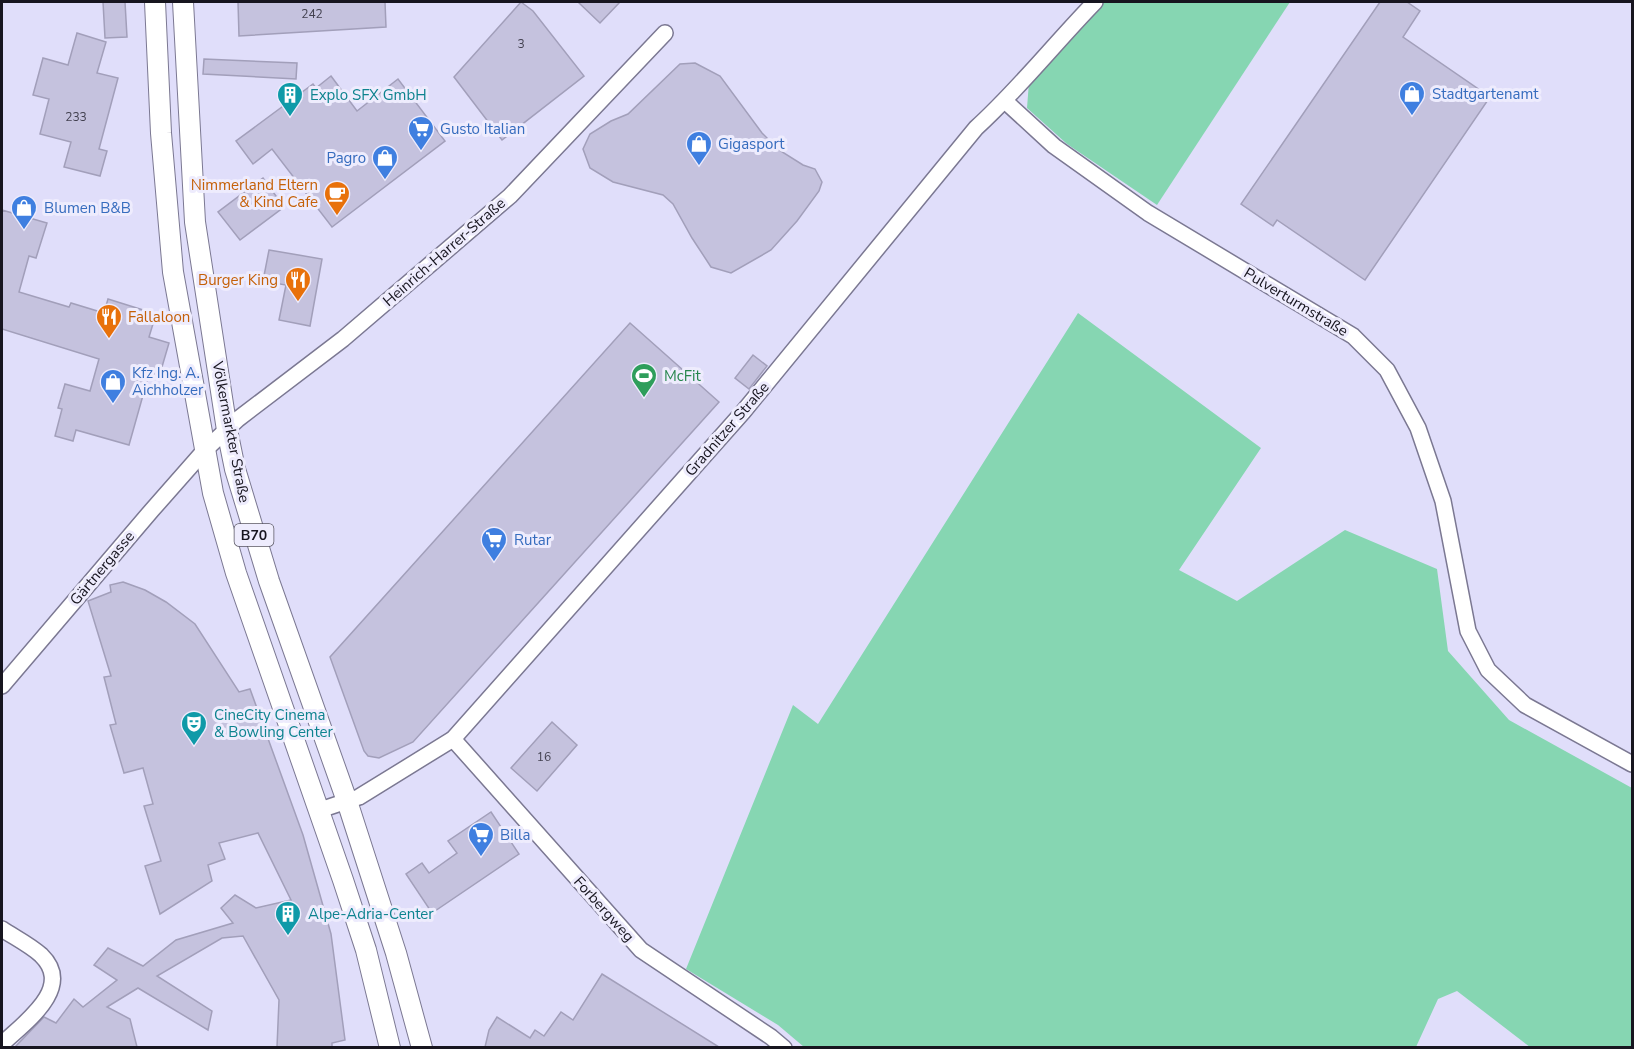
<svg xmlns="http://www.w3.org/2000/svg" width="1634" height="1049" viewBox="0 0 1634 1049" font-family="'Nunito Sans',sans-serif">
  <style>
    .green { fill: #86d6b2 }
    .building { fill: #c5c2de; stroke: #a29fba; stroke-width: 1.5 }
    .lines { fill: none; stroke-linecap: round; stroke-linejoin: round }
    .minor-casing { stroke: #7b7892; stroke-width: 18 }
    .major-casing { stroke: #7b7892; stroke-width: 22 }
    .minor { stroke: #fff; stroke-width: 15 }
    .major { stroke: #fff; stroke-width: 20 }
    .labels { text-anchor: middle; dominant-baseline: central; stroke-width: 6; stroke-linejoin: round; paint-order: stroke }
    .number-label { font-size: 12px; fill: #42404f }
    .shield { fill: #eeecfd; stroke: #585662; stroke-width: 1.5 }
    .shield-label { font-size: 14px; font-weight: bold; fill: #17151f }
    .shop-label { font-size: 15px; fill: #366cbe; stroke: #eeecfd; text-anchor: start }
    .culture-label { font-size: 15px; fill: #0d838f; stroke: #eeecfd; text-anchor: start }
    .food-label { font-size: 15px; fill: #c56008; stroke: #eeecfd; text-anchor: end }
    .street-label { font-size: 15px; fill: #17151f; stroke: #eeecfd }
    .leisure-label { font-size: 15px; fill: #27864d; stroke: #eeecfd; text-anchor: start }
  </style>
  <rect width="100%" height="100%" fill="#e0defa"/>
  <g class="green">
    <polygon points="1104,2 1290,2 1157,205 1067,144 1027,108 1029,82 1063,42"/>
    <polygon points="1078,313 1261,448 1179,570 1237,601 1345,530 1437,569 1448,651 1509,720 1632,788 1632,1047 1530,1047 1457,991 1438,999 1416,1047 804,1047 778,1025 686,969 793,705 818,724"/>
  </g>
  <g class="building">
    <polygon points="103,2 125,2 127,37 105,38"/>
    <polygon points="238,2 385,2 386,27 239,36"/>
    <polygon points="521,2 533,11 584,76 502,140 454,77"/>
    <polygon points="578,2 620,2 600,23"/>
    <polygon points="1380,2 1407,2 1420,11 1403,37 1490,97 1365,280 1277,220 1273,226 1241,204"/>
    <polygon points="77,33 106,42 97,73 118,78 99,149 107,151 100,176 64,167 71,142 40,134 49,99 33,95 43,58 68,65"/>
    <polygon points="204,59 297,63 296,79 203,74"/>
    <polygon points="695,63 720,76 762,133 779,150 803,165 815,169 822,182 819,191 797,221 771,250 731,273 711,267 692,238 673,204 663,195 613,182 590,168 583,149 590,134 611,121 628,114 680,64"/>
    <polygon points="331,76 357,111 398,79 445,141 332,227 272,149 253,164 236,141 313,84 316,88"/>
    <polygon points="263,178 284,207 240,240 218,212"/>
    <polygon points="2,210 47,223 36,258 29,256 19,292 69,307 71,303 104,313 108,299 156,314 149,337 169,343 159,377 149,374 129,445 76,430 73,441 55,436 62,409 58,408 65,384 90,391 99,359 2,329"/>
    <polygon points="269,250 322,259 310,326 279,320 286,285 263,281"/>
    <polygon points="630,323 719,402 413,742 379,758 368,756 364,751 330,657"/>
    <polygon points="753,355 767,366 749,389 735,378"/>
    <polygon points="123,582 145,590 166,602 195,624 239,692 250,689 303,835 331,934 345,1040 332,1043 332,1047 277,1047 279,1000 243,936 222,938 157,976 212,1011 208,1030 138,988 107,1007 130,1019 137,1047 15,1047 44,1017 56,1023 74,999 83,1007 117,980 94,965 108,948 143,966 176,940 233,923 221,908 235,895 256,908 291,900 258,833 219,843 225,859 208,865 212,881 160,914 145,866 161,861 144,806 153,804 143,768 124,773 110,725 116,724 104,677 111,676 88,601 111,592 110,585"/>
    <polygon points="552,722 577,745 537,791 511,768"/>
    <polygon points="491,812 519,854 432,913 406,874 422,863 429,873 457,853 448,841"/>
    <polygon points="602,974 719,1047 485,1047 489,1030 497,1017 530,1038 535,1030 544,1036 561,1012 573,1020"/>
  </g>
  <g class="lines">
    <defs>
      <g id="minor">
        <polyline points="1005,101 1054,146 1148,213 1353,336 1387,370 1418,428 1443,501 1468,631 1488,670 1525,705 1632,764"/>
        <polyline points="2,686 152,510 204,451 238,419 343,339 510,196 665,33"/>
        <polyline points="453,739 641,950 771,1037 784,1048"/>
        <path d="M320 810 359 797 453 739 743 412 976 128C1019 89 1055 43 1095 2"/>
        <path d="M2 929C14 937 30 945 41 955 75 988 24 1023 2 1044"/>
      </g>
      <g id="major">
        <polyline points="155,2 161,133 173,272 213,493 236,573 343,880 366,950 390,1048"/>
        <polyline points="183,2 195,222 227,430 235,469 269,581 347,801 396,953 422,1048"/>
      </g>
    </defs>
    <use href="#minor" class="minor-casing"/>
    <use href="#major" class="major-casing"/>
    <use href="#minor" class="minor"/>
    <use href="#major" class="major"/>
  </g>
  <defs>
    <symbol id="shop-pin" viewBox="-11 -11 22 30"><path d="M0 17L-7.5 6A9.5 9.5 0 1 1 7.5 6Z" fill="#3f7fe0" stroke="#eeecfd"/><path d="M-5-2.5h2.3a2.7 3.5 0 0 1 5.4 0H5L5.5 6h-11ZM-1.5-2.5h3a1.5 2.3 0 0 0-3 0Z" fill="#fff"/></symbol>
    <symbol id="building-pin" viewBox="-11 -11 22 30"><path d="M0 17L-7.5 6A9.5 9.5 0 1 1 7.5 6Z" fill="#0f9aa8" stroke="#eeecfd"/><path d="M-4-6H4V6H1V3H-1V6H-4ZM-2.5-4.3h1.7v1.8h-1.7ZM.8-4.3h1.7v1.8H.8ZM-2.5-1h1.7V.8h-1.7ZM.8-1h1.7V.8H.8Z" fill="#fff"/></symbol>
    <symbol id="supermarket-pin" viewBox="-11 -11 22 30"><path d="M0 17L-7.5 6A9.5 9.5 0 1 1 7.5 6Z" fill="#3f7fe0" stroke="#eeecfd"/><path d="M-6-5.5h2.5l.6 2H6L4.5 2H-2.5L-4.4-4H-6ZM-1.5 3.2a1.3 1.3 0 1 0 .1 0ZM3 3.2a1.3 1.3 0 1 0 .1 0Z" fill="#fff"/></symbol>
    <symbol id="cafe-pin" viewBox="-11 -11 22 30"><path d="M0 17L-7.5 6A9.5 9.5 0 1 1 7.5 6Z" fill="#e8710a" stroke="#eeecfd"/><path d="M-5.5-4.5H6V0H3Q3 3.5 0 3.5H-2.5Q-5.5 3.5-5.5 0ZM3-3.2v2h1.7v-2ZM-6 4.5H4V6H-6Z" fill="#fff"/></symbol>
    <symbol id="restaurant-pin" viewBox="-11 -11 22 30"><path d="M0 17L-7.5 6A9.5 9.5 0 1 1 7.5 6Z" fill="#e8710a" stroke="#eeecfd"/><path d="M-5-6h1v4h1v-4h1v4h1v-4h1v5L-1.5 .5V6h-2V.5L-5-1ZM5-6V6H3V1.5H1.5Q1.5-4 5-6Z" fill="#fff"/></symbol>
    <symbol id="stadium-pin" viewBox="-11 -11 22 30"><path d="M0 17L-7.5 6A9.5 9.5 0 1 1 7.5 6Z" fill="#2e9e5b" stroke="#eeecfd"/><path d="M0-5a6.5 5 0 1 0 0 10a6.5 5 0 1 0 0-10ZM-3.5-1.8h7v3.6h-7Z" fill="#fff"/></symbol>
    <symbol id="theatre-pin" viewBox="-11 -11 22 30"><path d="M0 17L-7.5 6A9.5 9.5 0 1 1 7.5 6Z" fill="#0f9aa8" stroke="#eeecfd"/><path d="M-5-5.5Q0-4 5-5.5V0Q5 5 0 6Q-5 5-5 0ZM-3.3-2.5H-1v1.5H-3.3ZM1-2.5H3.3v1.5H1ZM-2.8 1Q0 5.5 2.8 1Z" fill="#fff"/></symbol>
  </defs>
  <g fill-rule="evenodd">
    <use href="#shop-pin" x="1397" y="79" width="30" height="40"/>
    <use href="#building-pin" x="275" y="80" width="30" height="40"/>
    <use href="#supermarket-pin" x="406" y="114" width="30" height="40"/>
    <use href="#shop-pin" x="684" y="129" width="30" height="40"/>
    <use href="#shop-pin" x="370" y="143" width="30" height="40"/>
    <use href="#cafe-pin" x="322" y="179" width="30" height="40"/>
    <use href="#shop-pin" x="9" y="193" width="30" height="40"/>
    <use href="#restaurant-pin" x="283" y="265" width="30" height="40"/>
    <use href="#restaurant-pin" x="94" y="302" width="30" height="40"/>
    <use href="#stadium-pin" x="629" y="361" width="30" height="40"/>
    <use href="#shop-pin" x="98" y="367" width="30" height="40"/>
    <use href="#supermarket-pin" x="479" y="525" width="30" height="40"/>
    <use href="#theatre-pin" x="179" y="709" width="30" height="40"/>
    <use href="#supermarket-pin" x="466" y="820" width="30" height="40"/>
    <use href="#building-pin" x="273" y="899" width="30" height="40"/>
  </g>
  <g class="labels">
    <g class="number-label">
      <text x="312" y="14">242</text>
      <text x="521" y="44">3</text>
      <text x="76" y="117">233</text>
      <text x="544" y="757">16</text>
    </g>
    <rect class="shield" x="234.5" y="524" width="39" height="22" rx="4.5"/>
    <g class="shield-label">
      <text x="254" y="535">B70</text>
    </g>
    <g class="shop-label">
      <text x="1432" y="94">Stadtgartenamt</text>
      <text x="440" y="129">Gusto Italian</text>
      <text x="718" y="144">Gigasport</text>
      <text x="366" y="158" text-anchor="end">Pagro</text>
      <text x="44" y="208">Blumen B&amp;B</text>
      <text x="132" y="373">Kfz Ing. A.<tspan x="132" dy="17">Aichholzer</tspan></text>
      <text x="514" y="540">Rutar</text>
      <text x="500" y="835">Billa</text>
    </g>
    <g class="culture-label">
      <text x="310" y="95">Explo SFX GmbH</text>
      <text x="214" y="715">CineCity Cinema<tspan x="214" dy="17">&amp; Bowling Center</tspan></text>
      <text x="308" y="914">Alpe-Adria-Center</text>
    </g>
    <g class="food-label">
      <text x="318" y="185">Nimmerland Eltern<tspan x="318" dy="17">&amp; Kind Cafe</tspan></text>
      <text x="278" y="280">Burger King</text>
      <text x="128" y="317" text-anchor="start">Fallaloon</text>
    </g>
    <g class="street-label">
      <text transform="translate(444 252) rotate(-41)">Heinrich-Harrer-Straße</text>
      <text transform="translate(1296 302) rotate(31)">Pulverturmstraße</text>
      <text transform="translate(727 429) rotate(-49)">Gradnitzer Straße</text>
      <text transform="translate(231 432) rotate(79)">Völkermarkter Straße</text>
      <text transform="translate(102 568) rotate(-50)">Gärtnergasse</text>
      <text transform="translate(604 909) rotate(48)">Forbergweg</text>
    </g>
    <g class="leisure-label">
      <text x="664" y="376">McFit</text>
    </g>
  </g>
  <rect width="1634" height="1049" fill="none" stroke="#17151f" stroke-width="6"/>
</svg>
